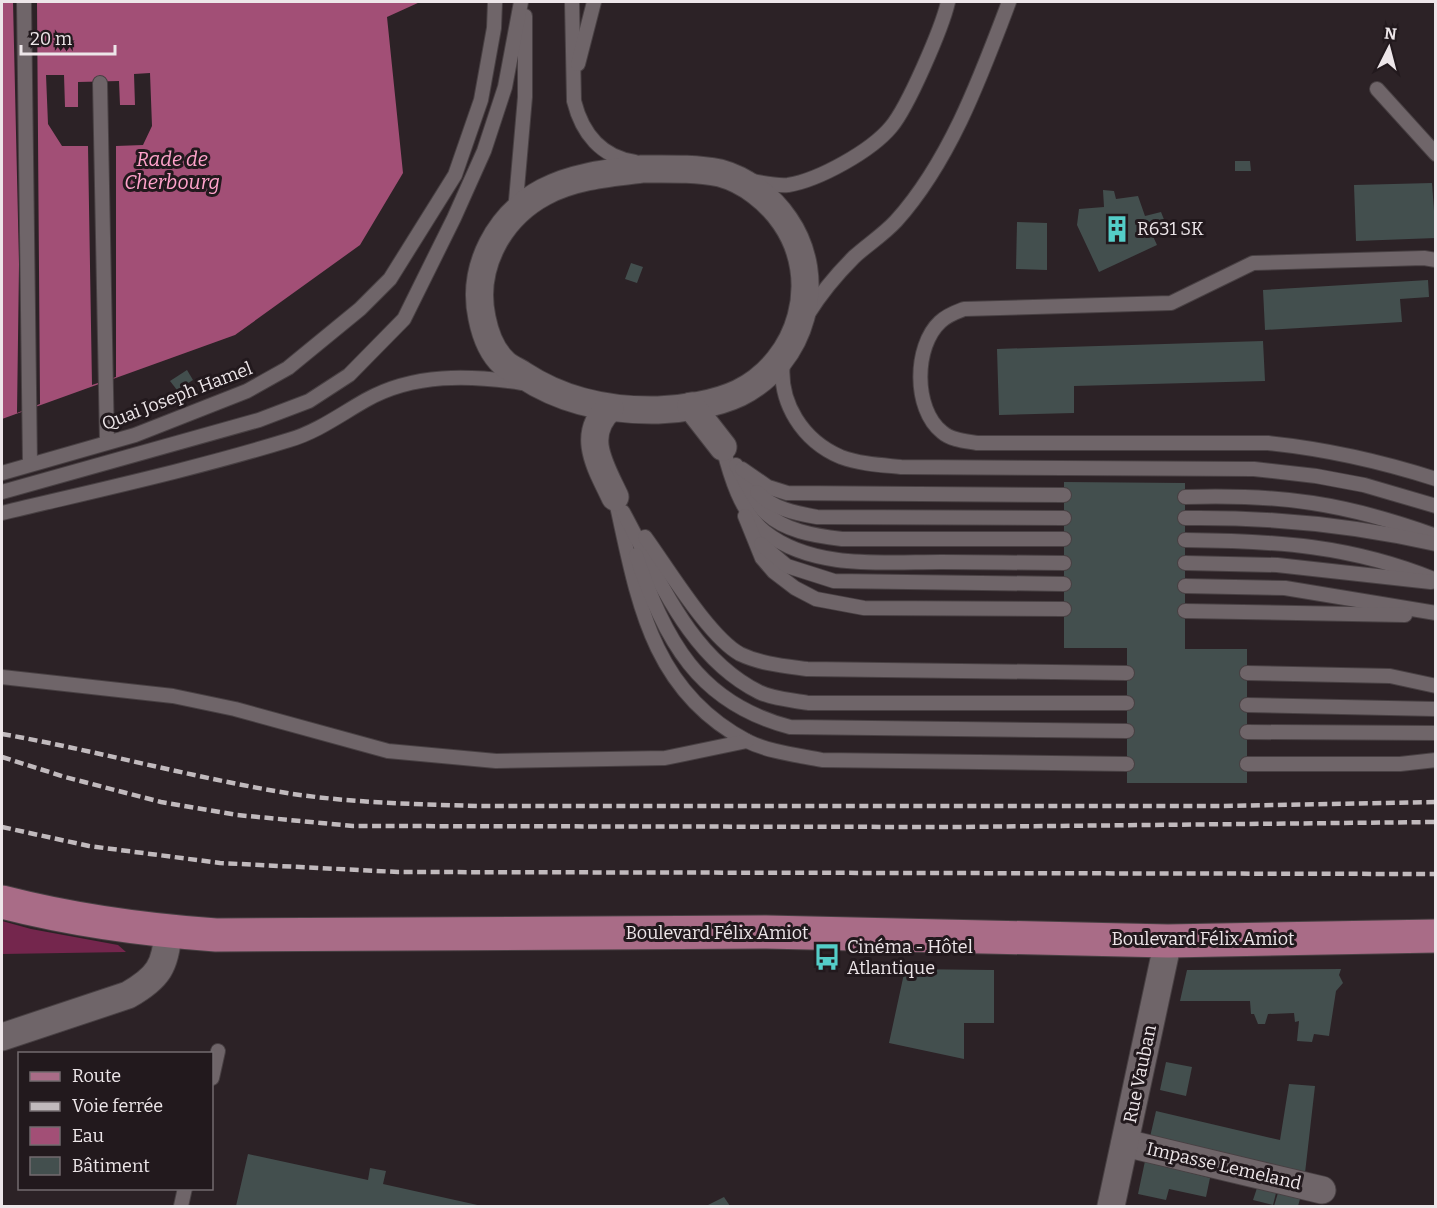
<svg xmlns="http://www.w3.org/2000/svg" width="1437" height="1208" viewBox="0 0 1437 1208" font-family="Bitter,serif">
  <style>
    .green { fill: #74264d }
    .water { fill: #a24f76 }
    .pier { fill: #2c2226 }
    .building { fill: #434f4e }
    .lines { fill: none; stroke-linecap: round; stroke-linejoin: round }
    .service-casing { stroke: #484043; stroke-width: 16 }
    .minor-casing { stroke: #484043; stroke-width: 29 }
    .primary-casing { stroke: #484043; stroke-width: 35 }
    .service { stroke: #6f6569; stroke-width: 14 }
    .minor { stroke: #6f6569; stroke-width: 27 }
    .primary { stroke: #a96c87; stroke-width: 33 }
    .rail { stroke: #c1babd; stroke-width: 4.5; stroke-dasharray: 9 4.5; stroke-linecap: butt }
    .labels { text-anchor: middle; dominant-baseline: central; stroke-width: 6; stroke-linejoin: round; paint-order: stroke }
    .poi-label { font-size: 18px; fill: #ede6e9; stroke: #22191d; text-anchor: start }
    .street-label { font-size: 18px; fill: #ede6e9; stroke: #22191d }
    .water-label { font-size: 20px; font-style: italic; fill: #ffa3cb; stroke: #22191d }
  </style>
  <rect width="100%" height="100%" fill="#2c2226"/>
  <polygon class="green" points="2,921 31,929 118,945 126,952 2,954"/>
  <polygon class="water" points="2,2 420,2 387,17 403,173 360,245 235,335 2,419"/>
  <g class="pier">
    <polygon points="13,2 37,2 40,404 17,413 19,264"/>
    <polygon points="150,73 152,126 143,145 116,146 116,377 92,385 88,146 62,146 48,124 46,75 64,75 65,107 78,107 78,82 119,81 120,105 135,105 134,74"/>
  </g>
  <g class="building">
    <polygon points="1235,161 1250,161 1251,171 1235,171"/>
    <polygon points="1432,183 1436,238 1356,241 1354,185"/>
    <polygon points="1103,190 1114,191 1116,199 1138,196 1145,216 1161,212 1165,222 1151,232 1157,245 1099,272 1077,225 1079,209 1104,207"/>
    <polygon points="1017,222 1047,223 1047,270 1016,269"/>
    <polygon points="631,263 643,267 637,283 625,279"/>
    <polygon points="1428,280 1429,297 1400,299 1402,322 1265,330 1263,290"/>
    <polygon points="1263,341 1265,381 1074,386 1074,413 999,415 997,349"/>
    <polygon points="187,370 193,380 177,390 170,381"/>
    <polygon points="1064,482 1185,483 1185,649 1247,649 1247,783 1127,783 1127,648 1064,648"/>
    <polygon points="905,969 994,970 994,1023 964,1023 964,1059 889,1043"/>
    <polygon points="1341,969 1339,975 1343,983 1336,991 1329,1036 1314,1034 1312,1042 1297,1041 1299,1021 1295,1022 1294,1013 1268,1014 1265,1024 1258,1024 1254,1014 1251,1014 1250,1001 1180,1001 1187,970"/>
    <polygon points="1166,1062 1192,1067 1186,1096 1160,1090"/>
    <polygon points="1289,1084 1315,1086 1305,1173 1150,1137 1156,1111 1280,1140"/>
    <polygon points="248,1154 368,1180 370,1168 386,1171 383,1184 482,1206 236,1206"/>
    <polygon points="1145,1161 1210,1178 1206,1197 1169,1189 1166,1200 1138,1194"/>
    <polygon points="1257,1188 1276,1193 1273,1205 1253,1200"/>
    <polygon points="1278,1193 1300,1199 1298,1206 1274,1206"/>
    <polygon points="724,1197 730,1206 706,1206"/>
  </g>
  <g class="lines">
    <defs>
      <g id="service">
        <polyline points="24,2 30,464"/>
        <path d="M572 2 574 101C582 133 601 157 635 162"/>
        <polyline points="578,64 594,2"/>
        <polyline points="100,83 107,442"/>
        <polyline points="1377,89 1436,154"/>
        <path d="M752 181C763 183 776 186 788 185 819 180 871 151 891 127 908 107 942 28 948 2"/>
        <polyline points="515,212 525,97 525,16"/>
        <path d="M1436 260 1424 258 1253 263 1171 303 964 309C956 312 947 315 940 322 914 346 913 409 942 432 951 440 965 441 977 443H1268C1326 449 1380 461 1436 479"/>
        <path d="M808 314C821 293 836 275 854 257 867 245 883 235 896 221 950 161 981 76 1009 2"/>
        <path d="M783 361C778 403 803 441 841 457 860 464 881 465 901 467L1254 469 1316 476 1364 485 1436 506"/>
        <path d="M723 447C730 475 741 513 765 532 813 570 884 562 941 562 982 562 1023 563 1064 563"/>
        <path d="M736 465C745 479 752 497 763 510 782 531 816 536 842 539H1064"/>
        <polyline points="742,469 768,487 787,493 1064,495"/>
        <polyline points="2,473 135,435 247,391 288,368 360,309 390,279 455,175 481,100 494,28 495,2"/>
        <polyline points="2,492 259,420 309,401 349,375 404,319 454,218 484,151 505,87 521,2"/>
        <path d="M757 492C773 509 795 513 817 517L1064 518"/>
        <path d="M615 497C637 594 648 689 747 741 769 752 797 755 822 760L1127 764"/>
        <path d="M1185 497C1281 494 1345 503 1436 536"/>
        <path d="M623 512C659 578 689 657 759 692 773 699 793 700 808 703H1127"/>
        <path d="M2 513C98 490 195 469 289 440 317 432 341 414 366 400 414 373 470 375 522 383"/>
        <polyline points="745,516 762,558 774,572 795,588 816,599 864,608 1064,609"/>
        <path d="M1185 518C1269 517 1353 525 1436 544"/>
        <path d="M645 537C667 567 709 637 740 654 761 664 785 666 807 669L1127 673"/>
        <path d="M1185 540C1277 541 1350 545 1436 580"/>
        <polyline points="761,544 787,566 834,581 1064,584"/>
        <path d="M636 555C665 640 698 703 790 727L1127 731"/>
        <polyline points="1185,563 1277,565 1431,582"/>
        <polyline points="1185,586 1285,588 1436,613"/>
        <polyline points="1185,611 1405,615"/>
        <polyline points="1247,673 1390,676 1436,686"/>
        <polyline points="2,677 173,696 235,709 388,751 496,761 665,758 747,741"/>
        <polyline points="1247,705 1436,709"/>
        <polyline points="1247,732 1436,733"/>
        <polyline points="1247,764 1400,764 1436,760"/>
        <polyline points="212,1078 218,1051"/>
        <polyline points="181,1206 185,1188"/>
      </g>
      <g id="minor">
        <path d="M642 169C668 169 694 168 720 173 746 180 770 199 785 221 825 279 803 361 739 393 716 404 683 409 658 410 609 411 564 402 523 375 517 371 509 368 504 363 492 352 485 333 482 318 471 267 499 216 544 192 574 176 609 173 642 169Z"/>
        <polyline points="691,406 723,447"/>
        <path d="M610 408C580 435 601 467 615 497"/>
        <path d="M2 1037 128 995C158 978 166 966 168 931"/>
        <polyline points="1125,1143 1322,1190"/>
        <polyline points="1111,1206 1168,941"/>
      </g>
      <path id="primary" d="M2 902C72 920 144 930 216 935L766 932 1168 941 1436 936"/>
    </defs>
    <use href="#service" class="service-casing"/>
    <use href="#minor" class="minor-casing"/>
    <use href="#primary" class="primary-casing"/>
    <use href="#service" class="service"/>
    <use href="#minor" class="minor"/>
    <use href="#primary" class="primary"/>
    <g class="rail">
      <path d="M2 734C93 750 183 775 275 791 343 803 412 804 480 806H1221L1436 802"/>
      <polyline points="2,757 65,777 161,802 237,815 353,826 955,827 1436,822"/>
      <polyline points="2,827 89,846 220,863 398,872 1436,874"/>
    </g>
  </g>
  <defs>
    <symbol id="building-bare" viewBox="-9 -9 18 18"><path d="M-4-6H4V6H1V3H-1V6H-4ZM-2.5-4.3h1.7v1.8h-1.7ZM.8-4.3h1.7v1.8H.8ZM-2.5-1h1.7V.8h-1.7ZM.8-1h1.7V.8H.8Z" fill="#54cdc8" stroke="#22191d" stroke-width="2.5" paint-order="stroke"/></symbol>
    <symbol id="bus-bare" viewBox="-9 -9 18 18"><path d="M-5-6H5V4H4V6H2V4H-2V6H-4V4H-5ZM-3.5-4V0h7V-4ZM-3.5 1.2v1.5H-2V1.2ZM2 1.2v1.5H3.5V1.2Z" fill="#54cdc8" stroke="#22191d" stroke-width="2.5" paint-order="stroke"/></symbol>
  </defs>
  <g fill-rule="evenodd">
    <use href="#building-bare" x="1098" y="210" width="38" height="38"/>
    <use href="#bus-bare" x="808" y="938" width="38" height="38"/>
  </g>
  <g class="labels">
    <g class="poi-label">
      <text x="1137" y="229">R631 SK</text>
      <text x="847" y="947">Cinéma - Hôtel<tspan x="847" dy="21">Atlantique</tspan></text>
    </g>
    <g class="street-label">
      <text transform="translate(177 396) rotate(-21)">Quai Joseph Hamel</text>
      <text x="717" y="933">Boulevard Félix Amiot</text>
      <text x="1203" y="939">Boulevard Félix Amiot</text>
      <text transform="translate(1140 1074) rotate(-78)">Rue Vauban</text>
      <text transform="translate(1224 1166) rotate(13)">Impasse Lemeland</text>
    </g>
    <g class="water-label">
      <text x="172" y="159">Rade de<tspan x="172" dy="23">Cherbourg</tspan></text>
    </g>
  </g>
  <rect width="1437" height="1208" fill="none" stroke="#ede6e9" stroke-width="6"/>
  <rect x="18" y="1052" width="195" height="138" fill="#22191d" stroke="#736b6f" stroke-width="1.5"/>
  <rect x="30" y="1072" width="30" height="9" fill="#a96c87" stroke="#736b6f" stroke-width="1.5"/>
  <text x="72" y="1082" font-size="18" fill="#ede6e9">Route</text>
  <rect x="30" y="1102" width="30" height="9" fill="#c1babd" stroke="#736b6f" stroke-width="1.5"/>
  <text x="72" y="1112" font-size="18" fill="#ede6e9">Voie ferrée</text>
  <rect x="30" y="1127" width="30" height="18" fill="#a24f76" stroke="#736b6f" stroke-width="1.5"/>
  <text x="72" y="1142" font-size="18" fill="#ede6e9">Eau</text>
  <rect x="30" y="1157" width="30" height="18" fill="#434f4e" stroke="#736b6f" stroke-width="1.5"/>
  <text x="72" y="1172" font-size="18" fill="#ede6e9">Bâtiment</text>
  <g transform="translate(1389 48) rotate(6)" stroke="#22191d" stroke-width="4.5" paint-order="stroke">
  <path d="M0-4.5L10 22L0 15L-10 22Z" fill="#ede6e9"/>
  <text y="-9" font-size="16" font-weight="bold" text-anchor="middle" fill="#ede6e9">N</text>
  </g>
  <path d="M21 45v9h94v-9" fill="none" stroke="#ede6e9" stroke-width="3"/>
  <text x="30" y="45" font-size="18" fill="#ede6e9" stroke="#22191d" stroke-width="4.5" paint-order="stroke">20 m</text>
</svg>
